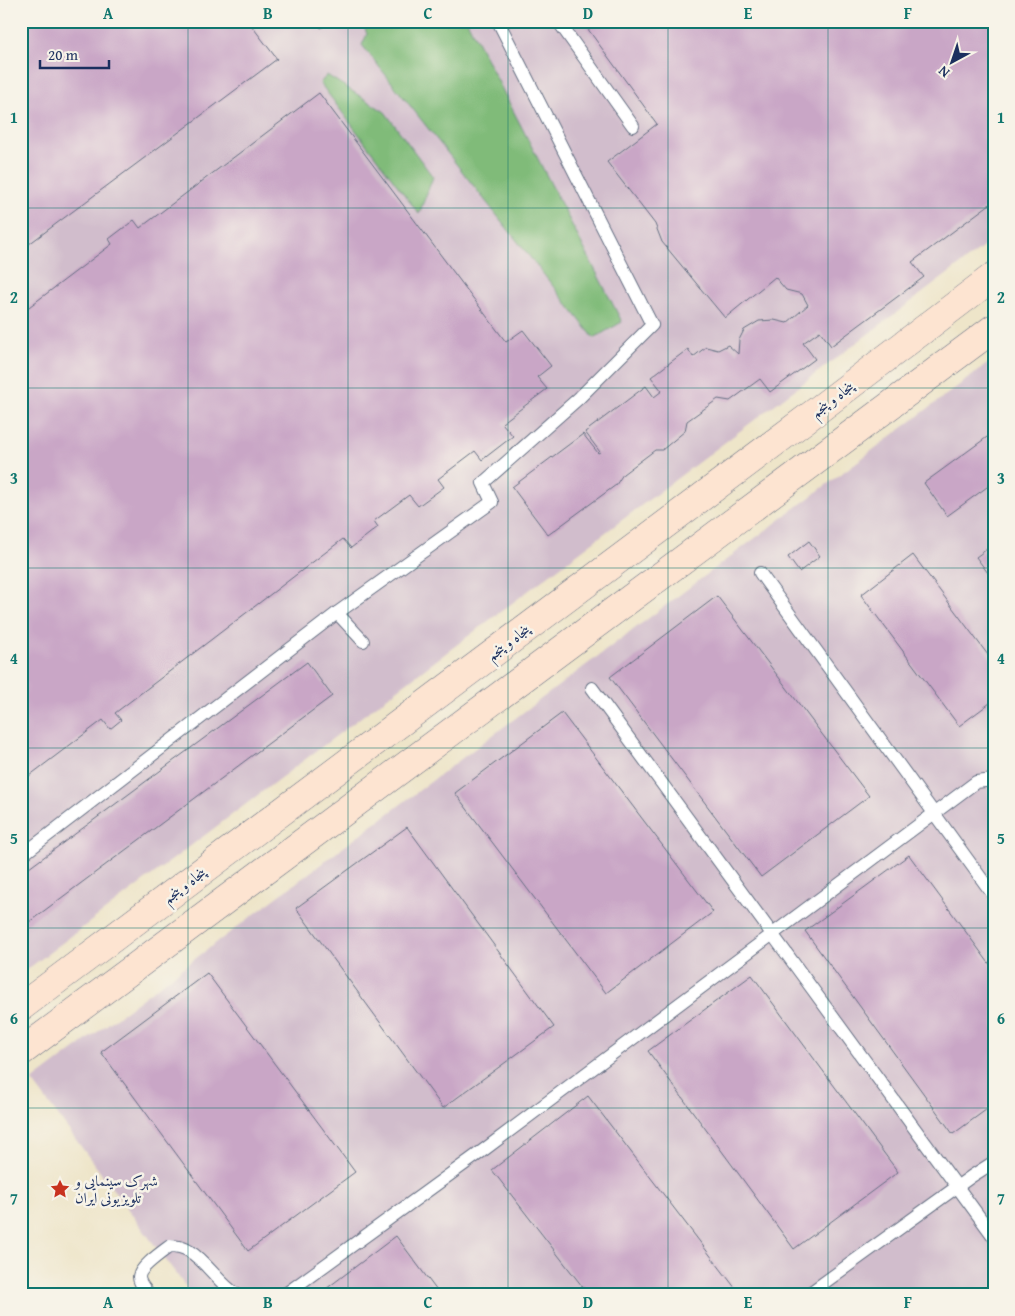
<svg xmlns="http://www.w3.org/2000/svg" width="1015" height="1316" viewBox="0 0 1015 1316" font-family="'Gentium Book Plus',Amiri,serif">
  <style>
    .industrial { fill: #d1bdcc }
    .forest { fill: #80bb79; stroke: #4e756c }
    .building { fill: #c9a6c6 }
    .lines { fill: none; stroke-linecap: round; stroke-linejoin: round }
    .service-casing { stroke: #656f83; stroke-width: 14 }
    .secondary-casing { stroke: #656f83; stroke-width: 29 }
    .service { stroke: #fff; stroke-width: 12 }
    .secondary { stroke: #fde4d1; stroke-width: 28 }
    .grid { fill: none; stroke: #0f766e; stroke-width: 1; stroke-opacity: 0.55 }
    .labels { text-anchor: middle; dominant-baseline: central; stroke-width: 5; stroke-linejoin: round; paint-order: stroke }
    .street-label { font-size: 15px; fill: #1b2f5e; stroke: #f7f3e8 }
    .poi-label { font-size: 15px; fill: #1b2f5e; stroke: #f7f3e8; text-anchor: start }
    .neatline { fill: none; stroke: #0f766e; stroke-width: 2 }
    .grid-label { font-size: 16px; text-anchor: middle; font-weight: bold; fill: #0f766e }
  </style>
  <rect width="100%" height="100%" fill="#f7f3e8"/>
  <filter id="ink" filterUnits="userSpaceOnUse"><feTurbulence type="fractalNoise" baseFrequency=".02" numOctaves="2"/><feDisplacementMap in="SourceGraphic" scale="10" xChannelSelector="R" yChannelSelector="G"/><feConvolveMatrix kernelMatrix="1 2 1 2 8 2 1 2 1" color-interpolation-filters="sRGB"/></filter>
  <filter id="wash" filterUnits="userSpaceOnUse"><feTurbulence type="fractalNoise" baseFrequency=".0096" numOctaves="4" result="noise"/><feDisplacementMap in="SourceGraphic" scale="20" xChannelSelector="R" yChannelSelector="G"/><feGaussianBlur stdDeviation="1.12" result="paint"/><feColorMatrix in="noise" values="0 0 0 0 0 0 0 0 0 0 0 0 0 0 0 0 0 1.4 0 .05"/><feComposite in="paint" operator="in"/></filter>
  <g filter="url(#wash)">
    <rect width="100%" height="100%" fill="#eee5c9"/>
    <g class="industrial">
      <polygon points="21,21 994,21 994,239 21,974"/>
      <polygon points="994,359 994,1295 192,1295 32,1081"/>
    </g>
    <g class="forest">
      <polygon points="368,21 467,21 622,322 594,338 362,45 367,34 363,24"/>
      <polygon points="327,75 385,112 433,177 419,214 320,83"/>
    </g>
    <g id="blocks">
      <g class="building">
        <polygon points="21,21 248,21 277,59 21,250"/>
        <polygon points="316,21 331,21 321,28"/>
        <polygon points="582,21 994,21 994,201 912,262 924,277 831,346 820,331 803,343 815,359 770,392 760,379 730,401 718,399 687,421 685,431 662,450 655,450 623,474 616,485 548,535 512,487 583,434 598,453 600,452 585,432 646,386 654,397 662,391 651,377 688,349 693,357 706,347 718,350 728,345 738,354 739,340 744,330 759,321 774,320 787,323 808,305 802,294 786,290 775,277 725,318 662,242 655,224 607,162 657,124"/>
        <polygon points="319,93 506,342 523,330 551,366 537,377 547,389 502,423 513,436 482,460 475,451 438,479 444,487 418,506 409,495 374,521 378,527 351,548 343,539 115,713 121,720 110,729 103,720 21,782 21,313 112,244 109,239 134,220 140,228"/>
        <polygon points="994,432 994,482 947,516 924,483"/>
        <polygon points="809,541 820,556 799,572 788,557"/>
        <polygon points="994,544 994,581 976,557"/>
        <polygon points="913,555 994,663 994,700 959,726 861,595"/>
        <polygon points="717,596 869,796 761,877 610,677"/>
        <polygon points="307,662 332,696 21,928 21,874"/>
        <polygon points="562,713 713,912 606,993 455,793"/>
        <polygon points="407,827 554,1027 443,1108 296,908"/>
        <polygon points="909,855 994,970 994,1104 953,1134 805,931"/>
        <polygon points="207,973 355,1172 248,1251 101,1052"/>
        <polygon points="752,975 898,1172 794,1249 648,1051"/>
        <polygon points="588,1096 736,1289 729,1295 589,1295 492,1170"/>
        <polygon points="396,1236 440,1295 318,1295"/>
      </g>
    </g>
  </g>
  <g filter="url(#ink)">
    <use href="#blocks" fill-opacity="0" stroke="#656f83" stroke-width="1"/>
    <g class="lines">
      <defs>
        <g id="service">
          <polyline points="558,21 633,126"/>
          <polyline points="760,573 994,896"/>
          <polyline points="337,613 492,502 483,483 579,398 652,325 498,21"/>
          <polyline points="592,688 994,1237"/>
          <polyline points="21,856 337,613 363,641"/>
          <polyline points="21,1292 23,1295"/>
          <path d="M149 1295C146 1290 139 1284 139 1277 139 1268 162 1252 170 1246 177 1246 183 1247 189 1251 207 1262 218 1283 237 1295"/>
          <polyline points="284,1295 485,1149 976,782 994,780"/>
          <polyline points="807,1295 972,1176 994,1162"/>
        </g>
        <g id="secondary">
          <polyline points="21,1007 814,413 994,276"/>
          <polyline points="21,1052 994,328"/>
        </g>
      </defs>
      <use href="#service" class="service-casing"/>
      <use href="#secondary" class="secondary-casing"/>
      <use href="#service" class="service"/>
      <use href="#secondary" class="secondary"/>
    </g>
  </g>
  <path class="grid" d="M188 21V1295M348 21V1295M508 21V1295M668 21V1295M828 21V1295M21 208H994M21 388H994M21 568H994M21 748H994M21 928H994M21 1108H994"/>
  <defs>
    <symbol id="sight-bare" viewBox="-9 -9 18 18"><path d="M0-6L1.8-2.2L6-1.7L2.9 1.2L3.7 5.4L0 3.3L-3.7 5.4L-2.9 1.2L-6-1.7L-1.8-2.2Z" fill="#c8321e" stroke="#f7f3e8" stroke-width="2.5" paint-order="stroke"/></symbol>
  </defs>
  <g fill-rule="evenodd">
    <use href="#sight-bare" x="46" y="1175" width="28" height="28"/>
  </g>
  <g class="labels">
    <g class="street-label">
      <text transform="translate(832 399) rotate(-37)">پنجاه و پنجم</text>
      <text transform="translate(508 642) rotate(-37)">پنجاه و پنجم</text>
      <text transform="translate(184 885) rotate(-37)">پنجاه و پنجم</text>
    </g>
    <g class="poi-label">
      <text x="75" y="1180">شهرک سینمایی و<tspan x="75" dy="17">تلویزیونی ایران</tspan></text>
    </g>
  </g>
  <rect width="1015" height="1316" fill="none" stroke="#f7f3e8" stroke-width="55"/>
  <g transform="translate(952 62) rotate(220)" stroke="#f7f3e8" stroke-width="4" paint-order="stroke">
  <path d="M0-4L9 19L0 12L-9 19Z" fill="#1b2f5e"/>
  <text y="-8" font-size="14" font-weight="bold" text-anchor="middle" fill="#1b2f5e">N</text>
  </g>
  <path d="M40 60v8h69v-8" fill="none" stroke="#1b2f5e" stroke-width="2.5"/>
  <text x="48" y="60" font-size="15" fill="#1b2f5e" stroke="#f7f3e8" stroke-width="4" paint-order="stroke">20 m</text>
  <rect x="28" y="28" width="960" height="1260" class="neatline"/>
  <g class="grid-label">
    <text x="108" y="19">A</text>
    <text x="268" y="19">B</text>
    <text x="428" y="19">C</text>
    <text x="588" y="19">D</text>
    <text x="748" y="19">E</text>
    <text x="908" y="19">F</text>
    <text x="14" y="123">1</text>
    <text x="1001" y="123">1</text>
    <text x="14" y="303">2</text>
    <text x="1001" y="303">2</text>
    <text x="14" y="484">3</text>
    <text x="1001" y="484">3</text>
    <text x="14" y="664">4</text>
    <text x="1001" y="664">4</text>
    <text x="14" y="844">5</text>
    <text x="1001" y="844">5</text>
    <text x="14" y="1024">6</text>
    <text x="1001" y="1024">6</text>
    <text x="14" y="1204">7</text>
    <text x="1001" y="1204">7</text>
    <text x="108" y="1308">A</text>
    <text x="268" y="1308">B</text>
    <text x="428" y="1308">C</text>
    <text x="588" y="1308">D</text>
    <text x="748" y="1308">E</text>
    <text x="908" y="1308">F</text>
  </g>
</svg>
